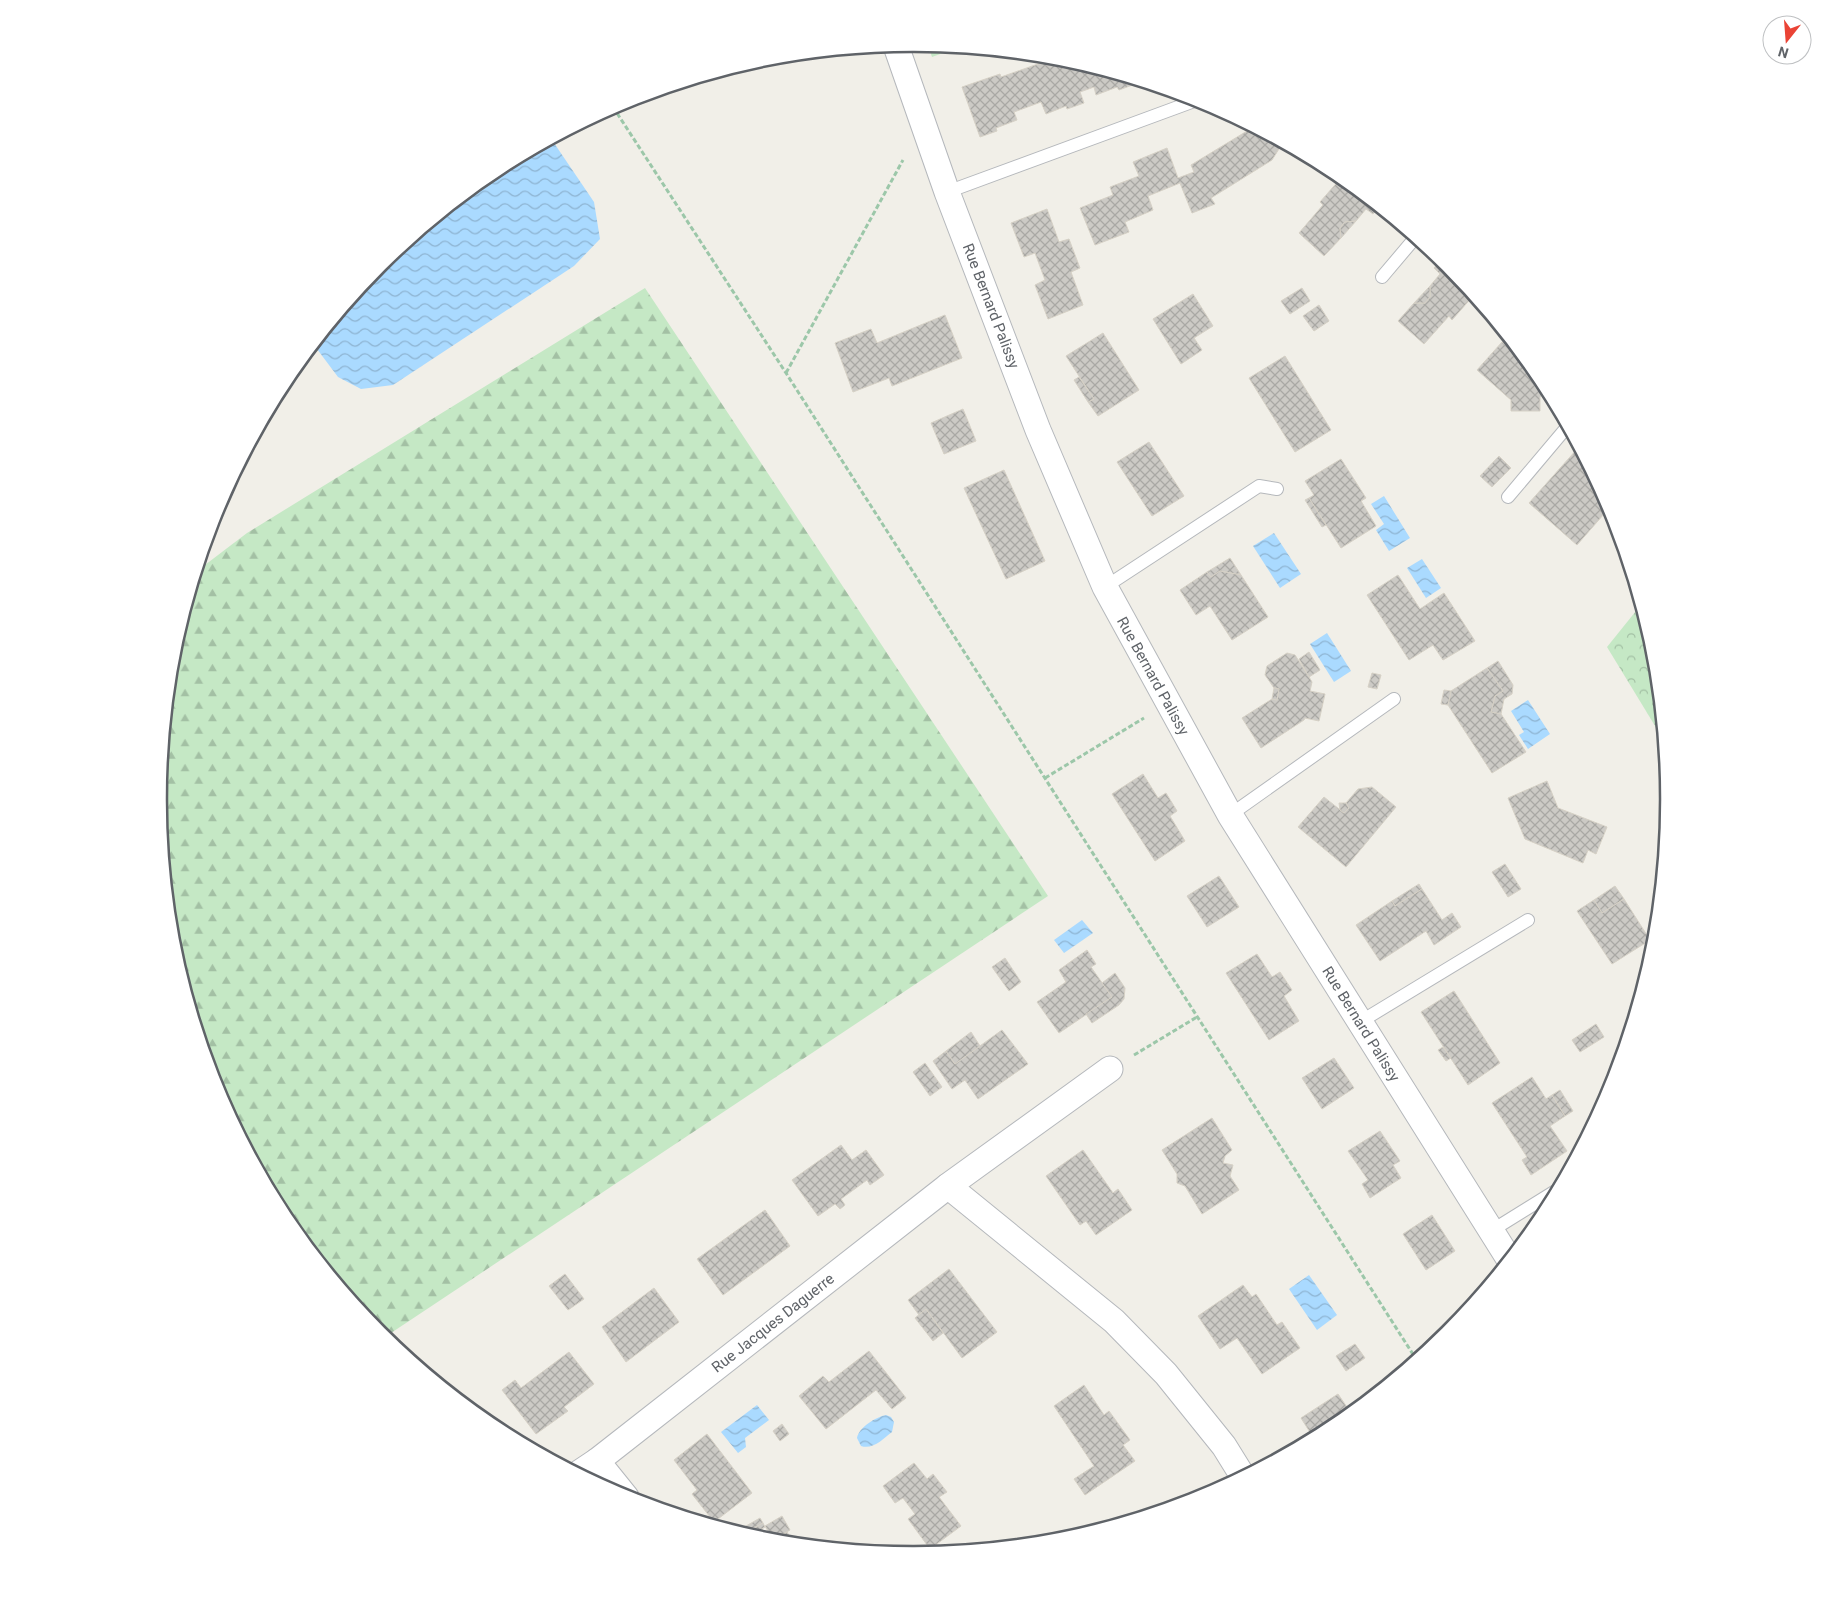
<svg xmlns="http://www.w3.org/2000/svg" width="1827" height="1598" viewBox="0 0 1827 1598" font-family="Roboto,sans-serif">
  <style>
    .forest { fill: url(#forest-firs) }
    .park { fill: url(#park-crowns) }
    .water { fill: url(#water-waves) }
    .building { fill: url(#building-cross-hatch); stroke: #d6d1c6 }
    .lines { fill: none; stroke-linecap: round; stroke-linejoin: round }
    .service-casing { stroke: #b5b8bc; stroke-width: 14 }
    .minor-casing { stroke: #b5b8bc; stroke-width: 27 }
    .path { stroke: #9cc7a9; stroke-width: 3; stroke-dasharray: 5 2.5; stroke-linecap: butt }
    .service { stroke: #fff; stroke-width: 12 }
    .minor { stroke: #fff; stroke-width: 25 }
    .labels { text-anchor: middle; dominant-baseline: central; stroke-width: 4; stroke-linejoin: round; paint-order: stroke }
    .street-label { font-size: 15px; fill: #5f6368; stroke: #fff }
    .rim { fill: none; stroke: #5f6368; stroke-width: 2.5 }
  </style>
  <defs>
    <pattern id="forest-firs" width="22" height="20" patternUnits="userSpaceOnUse" patternTransform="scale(1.25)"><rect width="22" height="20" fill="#c5e8c5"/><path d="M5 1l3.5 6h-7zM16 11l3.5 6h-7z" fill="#a3c0a4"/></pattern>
    <pattern id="park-crowns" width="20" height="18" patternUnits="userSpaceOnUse" patternTransform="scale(1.25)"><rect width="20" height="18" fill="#c5e8c5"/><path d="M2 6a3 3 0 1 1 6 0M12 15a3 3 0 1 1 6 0" fill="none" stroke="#a3c0a4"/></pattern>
    <pattern id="water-waves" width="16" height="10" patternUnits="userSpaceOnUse" patternTransform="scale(1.25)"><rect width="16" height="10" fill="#aadaff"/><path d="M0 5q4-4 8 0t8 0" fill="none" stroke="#8eb4d2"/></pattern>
    <pattern id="building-cross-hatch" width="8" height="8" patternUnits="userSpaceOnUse" patternTransform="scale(1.25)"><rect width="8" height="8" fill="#cccac5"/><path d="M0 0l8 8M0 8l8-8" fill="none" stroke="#a9a8a4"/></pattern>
  </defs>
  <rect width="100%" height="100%" fill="#f1efe8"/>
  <polygon class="forest" points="645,288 1048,896 385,1337 379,1333 285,1218 216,1088 173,946 158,799 173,651 197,571 247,533"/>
  <g class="park">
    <polygon points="928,45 957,48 932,57"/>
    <polygon points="1640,606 1654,652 1663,739 1607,647"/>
  </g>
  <g class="water">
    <polygon points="552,140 594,202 600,239 574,266 393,385 361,389 338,377 314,345 380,265 494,171"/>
    <polygon points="1384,496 1410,538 1389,551 1376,530 1384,524 1371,504"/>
    <polygon points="1274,533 1301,574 1280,588 1253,546"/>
    <polygon points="1422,559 1441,588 1426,598 1407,568"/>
    <polygon points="1327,633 1351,671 1334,682 1310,644"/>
    <polygon points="1528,700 1550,734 1528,749 1519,735 1524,732 1511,711"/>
    <polygon points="1082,920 1093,933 1064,953 1054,940"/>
    <polygon points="1309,1275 1337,1315 1317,1330 1289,1289"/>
    <polygon points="757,1405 769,1420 745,1438 746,1447 738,1453 721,1432"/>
    <path d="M886 1415 891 1417 894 1422 892 1432C883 1439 873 1450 861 1446L857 1438C859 1427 876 1417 886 1415Z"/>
  </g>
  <g class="building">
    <polygon points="1055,58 1134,80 1135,84 1119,90 1117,87 1096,95 1094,87 1080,92 1084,103 1067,109 1066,106 1046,114 1041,102 1014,112 1017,120 996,128 997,131 980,137 962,87 1000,74 1001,77"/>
    <polygon points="1252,128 1254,131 1255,130 1282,144 1272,160 1211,198 1215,204 1192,213 1180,183 1148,196 1153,210 1125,222 1129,232 1095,245 1080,208 1113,195 1110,187 1139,176 1133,162 1167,148 1178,178 1194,172 1191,165"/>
    <polygon points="1341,178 1378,208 1373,214 1366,209 1356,221 1345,222 1340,228 1341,238 1324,256 1299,233 1323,205 1320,202"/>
    <polygon points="1047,209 1059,242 1069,239 1080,268 1071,272 1083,305 1048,319 1035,285 1045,280 1035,253 1024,257 1011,223"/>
    <polygon points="1356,221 1341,238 1340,228 1345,222"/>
    <polygon points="1441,260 1448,265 1473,296 1452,320 1449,316 1424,344 1398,321 1414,303 1425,303 1430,297 1430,286 1440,274 1434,268"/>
    <polygon points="1430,286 1430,297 1425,303 1414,303"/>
    <polygon points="1302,288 1310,301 1290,314 1281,301"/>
    <polygon points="1193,294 1213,326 1194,338 1202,350 1181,364 1153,319"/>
    <polygon points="1319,305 1329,321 1314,331 1303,316"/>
    <polygon points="945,315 962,358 892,386 889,378 853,392 835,343 871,329 877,343"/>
    <polygon points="1103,333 1139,390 1098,416 1088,402 1094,399 1066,356"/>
    <polygon points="1502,342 1527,362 1542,380 1547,389 1540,397 1540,411 1511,411 1511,400 1477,370"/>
    <polygon points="1285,356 1331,430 1295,452 1249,378"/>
    <polygon points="1079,377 1094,399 1088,402 1074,380"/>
    <polygon points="963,409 976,441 944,454 931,423"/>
    <polygon points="1149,442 1184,496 1152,516 1117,462"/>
    <polygon points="1578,448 1610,507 1577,545 1529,503"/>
    <polygon points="1499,456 1511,468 1492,487 1480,476"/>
    <polygon points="1341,459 1366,498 1361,501 1376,526 1341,548 1309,498 1314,495 1305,481"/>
    <polygon points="1004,470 1045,561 1006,579 964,488"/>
    <polygon points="1309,498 1326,525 1322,527 1305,500"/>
    <polygon points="1230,558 1241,575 1220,571 1211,577 1207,572"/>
    <polygon points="1220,571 1241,575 1268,617 1232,640 1210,606 1196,615 1180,590 1207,572 1211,577"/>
    <polygon points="1398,575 1420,609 1444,593 1475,641 1443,660 1433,645 1409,660 1367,595"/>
    <polygon points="1309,652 1320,670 1309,677 1299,659"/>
    <polygon points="1287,653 1295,655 1309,677 1312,682 1310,691 1325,694 1319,721 1305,718 1304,720 1261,748 1242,718 1272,699 1277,700 1279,689 1274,688 1265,675 1267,666"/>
    <polygon points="1498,661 1513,685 1512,694 1504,699 1501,714 1491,712 1495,696 1503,691 1487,668"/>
    <polygon points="1487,668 1503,691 1495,696 1491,712 1501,714 1526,752 1492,773 1448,705 1451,691"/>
    <polygon points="1372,673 1381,675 1377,689 1368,687"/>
    <polygon points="1274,688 1279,689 1277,700 1272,699"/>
    <polygon points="1444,690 1451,691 1448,705 1441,704"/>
    <polygon points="1143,774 1158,798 1166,793 1177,811 1170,816 1185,841 1155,861 1112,794"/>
    <polygon points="1547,781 1558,808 1607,827 1596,854 1588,850 1583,863 1525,839 1508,798"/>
    <polygon points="1372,787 1396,807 1346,867 1298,827 1324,797 1344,813 1349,808 1346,803 1358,789"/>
    <polygon points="1339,803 1346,803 1349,808 1344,813 1340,810"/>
    <polygon points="1505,864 1521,889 1508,897 1492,872"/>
    <polygon points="1219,876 1239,907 1207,927 1187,896"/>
    <polygon points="1419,884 1422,889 1395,906 1392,901"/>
    <polygon points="1615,886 1624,899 1602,913 1594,900"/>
    <polygon points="1422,889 1442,920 1452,913 1461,927 1434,945 1426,931 1380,961 1356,925 1392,901 1395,906"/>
    <polygon points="1624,899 1650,940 1612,964 1577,911 1594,900 1602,913"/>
    <polygon points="1087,950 1096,964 1091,967 1112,997 1059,1033 1037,1002 1066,982 1059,970"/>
    <polygon points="1257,954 1272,977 1280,972 1292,990 1284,996 1299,1021 1269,1040 1226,973"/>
    <polygon points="1005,958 1021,982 1009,991 992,967"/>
    <polygon points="1115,973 1125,988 1124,999 1119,1005 1092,1023 1086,1014 1112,997 1102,983"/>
    <polygon points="1454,991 1500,1063 1468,1085 1421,1012"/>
    <polygon points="1596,1024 1604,1037 1580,1052 1572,1040"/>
    <polygon points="1002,1030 1028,1064 978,1099 965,1080 952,1089 933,1061 946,1051 955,1064"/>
    <polygon points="971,1032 980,1046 955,1064 946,1051"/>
    <polygon points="1443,1047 1451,1058 1446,1061 1438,1050"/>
    <polygon points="1334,1058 1354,1088 1322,1109 1302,1078"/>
    <polygon points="925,1063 942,1087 930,1096 913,1072"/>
    <polygon points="1532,1077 1546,1099 1552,1095 1565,1116 1550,1126 1567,1151 1531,1175 1522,1160 1527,1157 1492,1103"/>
    <polygon points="1560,1090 1573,1111 1565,1116 1552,1095"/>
    <polygon points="1212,1118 1232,1150 1225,1156 1223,1163 1233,1165 1230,1176 1239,1190 1202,1214 1185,1186 1177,1183 1177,1174 1162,1150"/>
    <polygon points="1380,1131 1400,1161 1393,1165 1401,1178 1370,1198 1362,1184 1368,1180 1348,1151"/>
    <polygon points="841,1145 852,1160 866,1150 884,1175 870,1185 867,1180 841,1199 845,1205 840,1209 835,1204 818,1216 792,1180"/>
    <polygon points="1083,1150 1113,1193 1118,1189 1132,1210 1096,1235 1086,1221 1080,1225 1046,1176"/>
    <polygon points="765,1210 790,1246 723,1295 697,1259"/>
    <polygon points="1432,1215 1455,1251 1426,1270 1403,1234"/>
    <polygon points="949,1269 997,1332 962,1358 926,1309 919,1315 908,1300"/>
    <polygon points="565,1274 584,1299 568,1310 549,1286"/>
    <polygon points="1243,1285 1252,1297 1256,1294 1277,1325 1282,1322 1300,1348 1262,1374 1237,1338 1220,1349 1198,1316"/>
    <polygon points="654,1288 679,1322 626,1362 602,1327"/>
    <polygon points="926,1309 943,1333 933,1341 915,1318"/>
    <polygon points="1355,1344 1365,1358 1346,1371 1336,1356"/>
    <polygon points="869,1351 906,1398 892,1409 876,1390 826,1429 799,1396 823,1376 829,1382"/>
    <polygon points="569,1352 594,1384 564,1407 568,1411 536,1434 502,1390 515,1380 521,1388"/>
    <polygon points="1084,1385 1104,1415 1109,1411 1130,1440 1123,1445 1135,1461 1085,1495 1074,1479 1094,1466 1054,1406"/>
    <polygon points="1338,1394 1351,1413 1333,1427 1313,1437 1301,1418"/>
    <polygon points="782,1424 789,1434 780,1441 773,1431"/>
    <polygon points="707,1434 752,1493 714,1522 692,1494 697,1490 674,1460"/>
    <polygon points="914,1463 927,1479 933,1474 947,1492 939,1497 961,1526 930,1549 908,1519 915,1514 903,1498 895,1503 883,1486"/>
    <polygon points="1184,1497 1187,1501 1166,1508"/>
    <polygon points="782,1516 790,1530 773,1540 765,1526"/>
    <polygon points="760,1518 763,1523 745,1533 741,1532 739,1530"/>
    <polygon points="763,1523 765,1527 752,1535 745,1533"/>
    <polygon points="787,1532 793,1542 773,1540"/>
  </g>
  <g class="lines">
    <defs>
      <g id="service">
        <polyline points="947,192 1197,100"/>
        <polyline points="1382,277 1415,238"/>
        <polyline points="1508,497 1567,427"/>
        <polyline points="1105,587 1259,486 1277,489"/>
        <polyline points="1230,815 1394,699"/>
        <polyline points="1360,1022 1528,920"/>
        <polyline points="1491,1231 1557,1190"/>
      </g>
      <g id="minor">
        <polyline points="896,46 947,192 1038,430 1105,587 1230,815 1509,1259"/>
        <polyline points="948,1186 1110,1069"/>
        <polyline points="597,1461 948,1186 1114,1321 1166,1374 1224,1446 1242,1475"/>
        <polyline points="579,1473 597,1461 626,1497"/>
      </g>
    </defs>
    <use href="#service" class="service-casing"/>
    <use href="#minor" class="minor-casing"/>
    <g class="path">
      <polyline points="613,107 786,373 1416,1359"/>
      <polyline points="786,373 903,160"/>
      <polyline points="1045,778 1144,718"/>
      <polyline points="1134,1055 1197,1017"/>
    </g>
    <use href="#service" class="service"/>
    <use href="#minor" class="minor"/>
  </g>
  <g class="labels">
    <g class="street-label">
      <text transform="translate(991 306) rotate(69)">Rue Bernard Palissy</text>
      <text transform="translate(1153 676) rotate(61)">Rue Bernard Palissy</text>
      <text transform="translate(1361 1024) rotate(58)">Rue Bernard Palissy</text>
      <text transform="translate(773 1323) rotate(-38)">Rue Jacques Daguerre</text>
    </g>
  </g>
  <path d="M0 0H1827V1598H0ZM913 52H914A746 746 0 0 1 1660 798V800A746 746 0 0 1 914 1546H913A746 746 0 0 1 167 800V798A746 746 0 0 1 913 52Z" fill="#fff" fill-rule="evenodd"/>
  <path class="rim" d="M913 52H914A746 746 0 0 1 1660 798V800A746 746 0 0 1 914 1546H913A746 746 0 0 1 167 800V798A746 746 0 0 1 913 52Z"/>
  <g transform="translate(1787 40) rotate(197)"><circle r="24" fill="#ffffff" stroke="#bfc1c3"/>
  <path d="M0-4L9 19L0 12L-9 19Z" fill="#ea4335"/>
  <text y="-8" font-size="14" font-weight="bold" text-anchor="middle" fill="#5f6368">N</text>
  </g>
</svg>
